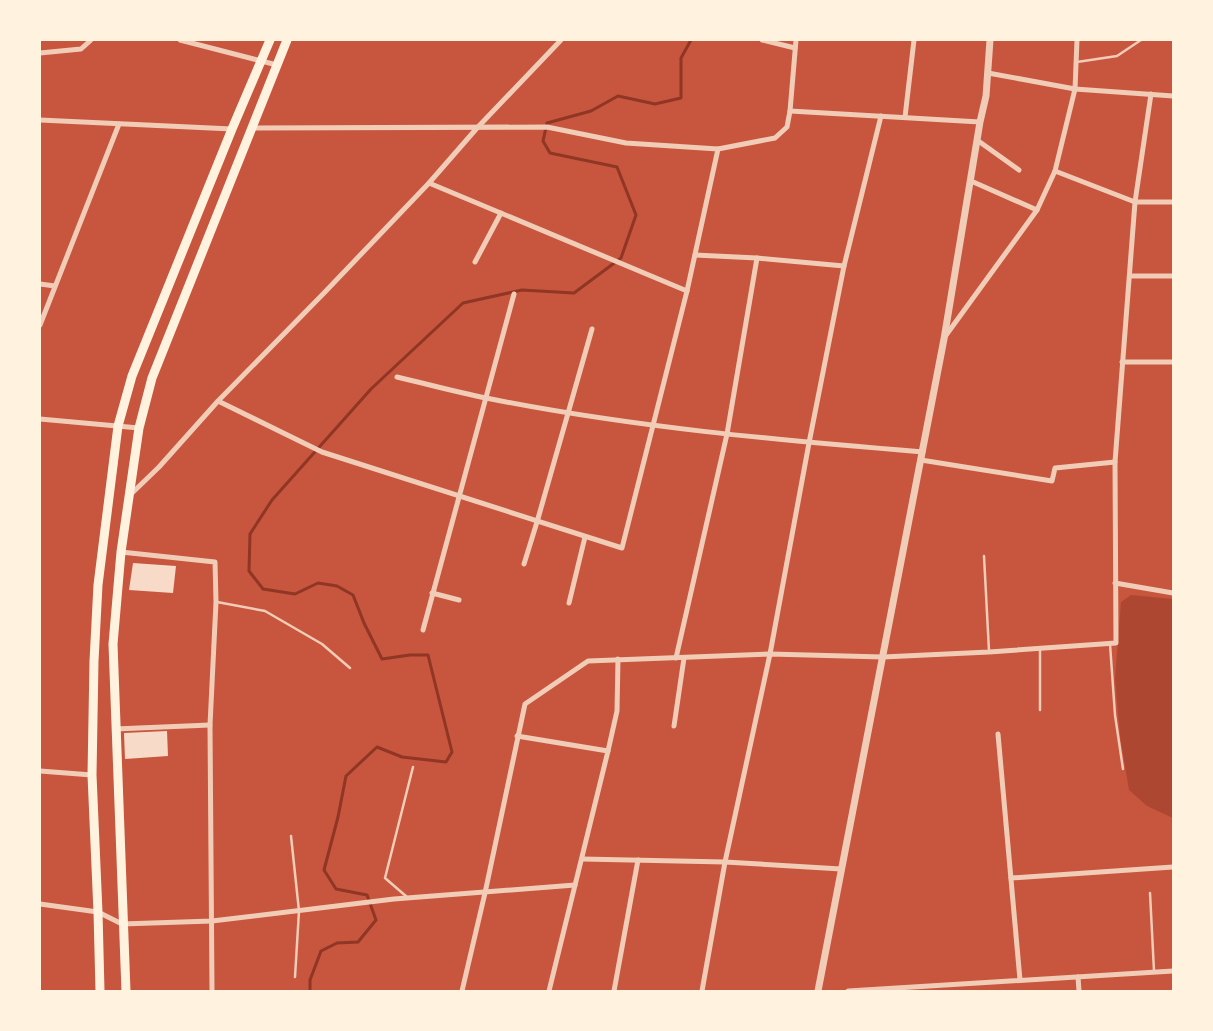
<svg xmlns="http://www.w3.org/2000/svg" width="1213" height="1031" viewBox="0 0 1213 1031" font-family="Helvetica,sans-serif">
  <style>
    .green { fill: #ae4732 }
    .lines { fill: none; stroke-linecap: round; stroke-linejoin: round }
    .stream { stroke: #8f3625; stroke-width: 3 }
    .building { fill: #f7dbc8 }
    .service { stroke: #f1ccb7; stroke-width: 2.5 }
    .minor { stroke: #f1ccb7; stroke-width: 5 }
    .tertiary { stroke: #f1ccb7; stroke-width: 7 }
    .primary { stroke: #fff3e0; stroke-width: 9 }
  </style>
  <rect width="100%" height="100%" fill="#c8553d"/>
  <polygon class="green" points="1131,595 1173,599 1173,818 1147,806 1129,790 1120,736 1115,679 1121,602"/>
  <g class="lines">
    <polyline class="stream" points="310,991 310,980 321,951 337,943 358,942 376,920 367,895 336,889 324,870 338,817 346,776 377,747 402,757 446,762 452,752 428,655 410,655 382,659 364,623 353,595 337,586 318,583 295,594 263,589 249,571 250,534 272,500 371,389 463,303 522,290 574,293 621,258 636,215 617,167 550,153 543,141 547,123 591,111 618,96 655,104 681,98 681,58 691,40"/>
  </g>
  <g class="building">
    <polygon points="133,563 176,566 173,593 129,590"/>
    <polygon points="167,731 168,756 125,759 124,733"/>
  </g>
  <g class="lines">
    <g class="service">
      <polyline points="1077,62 1117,56 1141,40"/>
      <polyline points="984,556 989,651"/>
      <polyline points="217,602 265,611 322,644 350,668"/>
      <polyline points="1110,644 1115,715 1123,769"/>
      <polyline points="1040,649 1040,710"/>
      <polyline points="291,836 299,911 295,977"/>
      <polyline points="1150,893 1154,971"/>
      <polyline points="407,897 385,878 413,767"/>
    </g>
    <g class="minor">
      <polyline points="180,40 277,65"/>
      <polyline points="762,40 795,48"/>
      <polyline points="40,53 81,49 91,40"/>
      <polyline points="988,73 1075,89 1173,96"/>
      <polyline points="790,111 980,122"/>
      <polyline points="905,117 914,40"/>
      <polyline points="40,120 232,129"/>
      <polyline points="251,128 547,127 626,143 718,149 775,138 787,127 790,111 796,40"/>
      <polyline points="977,140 1019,170"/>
      <polyline points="1055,171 1135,202 1173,202"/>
      <polyline points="971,181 1037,210"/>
      <polyline points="429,183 687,291"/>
      <polyline points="695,255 757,258 844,266"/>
      <polyline points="475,262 501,213"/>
      <polyline points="1130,276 1173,276"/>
      <polyline points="40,284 55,286"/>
      <polyline points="40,325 119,124"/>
      <polyline points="944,338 1037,210 1055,171 1075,89 1077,40"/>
      <polyline points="1122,362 1173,362"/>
      <path d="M397 377C427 384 456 392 486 398 630 427 777 440 923 452"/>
      <polyline points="218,401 322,452 622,548 687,291 718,149"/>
      <polyline points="40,419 139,428"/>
      <polyline points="921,460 1052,481 1055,468 1115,462"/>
      <polyline points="130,495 159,467 218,401 324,293 429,183 477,128 561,40"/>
      <polyline points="121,552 215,562 216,602 210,725 212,991"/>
      <polyline points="524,564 537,522 592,329"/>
      <polyline points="1115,583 1173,593"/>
      <polyline points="432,593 459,600"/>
      <polyline points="569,603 585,537"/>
      <polyline points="423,630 514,294"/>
      <polyline points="676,658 727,434 757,258"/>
      <polyline points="674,726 684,658"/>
      <polyline points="115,729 210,725"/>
      <polyline points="998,734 1020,980"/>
      <polyline points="517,736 608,751"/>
      <polyline points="40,771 92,775"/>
      <polyline points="582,859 725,862 841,869"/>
      <polyline points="1011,878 1173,867"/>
      <polyline points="40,904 98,912 122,924 212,921 394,899 575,885"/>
      <polyline points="1078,977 1079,991"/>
      <polyline points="462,991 485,893 525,704 588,661 770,654 883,657 989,652 1116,643 1115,462 1135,202 1151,94"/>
      <polyline points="549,991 608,751 617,711 618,659"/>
      <polyline points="614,991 638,860"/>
      <polyline points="702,991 725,862 770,654 809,443 844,266 881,116"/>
      <polyline points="848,991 1173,971"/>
    </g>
    <polyline class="tertiary" points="818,991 944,339 980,122 986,96 990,40"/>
    <g class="primary">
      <polyline points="100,991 98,912 92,775 94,661 98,585 118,426 132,376 232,129 270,40"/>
      <polyline points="126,991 113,644 121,552 139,428 152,378 287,40"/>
    </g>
  </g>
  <rect width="1213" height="1031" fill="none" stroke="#fff3e0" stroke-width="82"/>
</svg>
